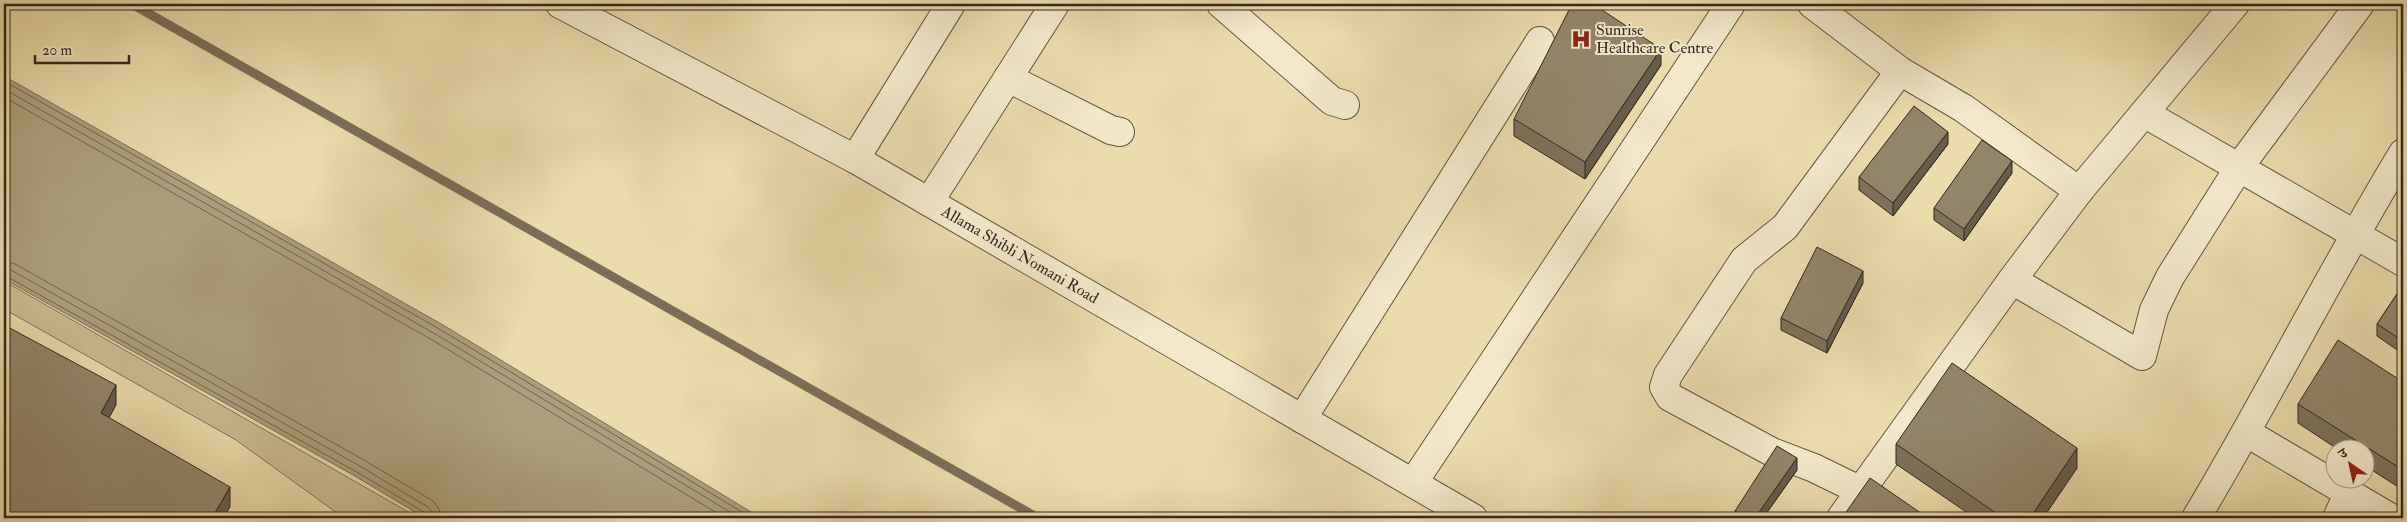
<svg xmlns="http://www.w3.org/2000/svg" width="2407" height="522" viewBox="0 0 2407 522" font-family="'IM FELL Double Pica','Noto Serif Devanagari',serif">
  <style>
    .green { fill: #cdbc93; stroke: #807259 }
    .water { fill: #ad9e7b; stroke: #7c6e56 }
    .lines { fill: none; stroke-linecap: round; stroke-linejoin: round }
    .shore { stroke: #70624d; stroke-width: 1 }
    .stream { stroke: #7c6e56; stroke-width: 9 }
    .minor-casing { stroke: #615442; stroke-width: 30 }
    .minor { stroke: #f3e8c8; stroke-width: 28 }
    .wall { fill: #7e7259; stroke: #33271f }
    .shaded-wall { fill: #675d49; stroke: #33271f }
    .building { fill: #938568; stroke: #33271f }
    .labels { text-anchor: middle; dominant-baseline: central; stroke-width: 4; stroke-linejoin: round; paint-order: stroke }
    .poi-label { font-size: 16px; fill: #33271f; stroke: #f3e8c8; text-anchor: start }
    .street-label { font-size: 16px; fill: #33271f; stroke: #f3e8c8 }
  </style>
  <rect width="100%" height="100%" fill="#ecdbab"/>
  <filter id="stains"><feTurbulence type="fractalNoise" baseFrequency=".004" numOctaves="4"/><feColorMatrix values="0 0 0 0 .2 0 0 0 0 .09 0 0 0 0 .02 0 0 0 .5 -.17"/></filter>
  <radialGradient id="worn" r=".72"><stop offset=".6" stop-color="#630" stop-opacity="0"/><stop offset="1" stop-color="#630" stop-opacity=".3"/></radialGradient>
  <polygon class="green" points="4,281 419,518 344,518 236,440 4,309"/>
  <polygon class="water" points="4,76 443,325 761,518 425,518 353,475 4,279"/>
  <g class="lines">
    <g class="shore">
      <polyline points="4,81 441,330 752,518"/>
      <polyline points="4,89 437,335 740,518"/>
      <polyline points="4,97 434,341 725,518"/>
      <polyline points="4,261 15,264 362,459 433,501 439,509 441,518"/>
      <polyline points="4,269 11,270 358,465 428,507 432,512 433,518"/>
      <polyline points="4,275 355,471 424,512 427,518"/>
    </g>
    <polyline class="stream" points="132,4 1038,518"/>
    <defs>
      <g id="minor">
        <path id="s1" d="M560 4 855 159 1473 518"/>
        <polyline points="1221,4 1332,101 1345,105"/>
        <polyline points="1812,4 1900,71 1963,108 2079,191"/>
        <polyline points="1008,78 1111,130 1120,132"/>
        <polyline points="2144,113 2403,262"/>
        <polyline points="855,159 951,4"/>
        <polyline points="929,202 1055,4"/>
        <polyline points="2012,280 2142,356 2154,310 2170,277 2240,166 2360,4"/>
        <polyline points="1302,419 1540,41"/>
        <polyline points="2247,433 2391,518"/>
        <polyline points="1413,483 1731,4"/>
        <polyline points="1861,491 1814,468 1772,452 1670,397 1664,387 1668,375 1744,260 1785,227 1900,71"/>
        <polyline points="1841,518 2012,280 2079,191 2235,4"/>
        <path d="M2196 518C2268 398 2330 273 2403 153"/>
        <polyline points="2337,518 2348,494"/>
      </g>
    </defs>
    <use href="#minor" class="minor-casing"/>
    <use href="#minor" class="minor"/>
  </g>
  <g class="wall">
    <polygon points="1661,65 1585,179 1514,136 1514,119"/>
    <polygon points="1948,144 1893,216 1859,190 1859,177"/>
    <polygon points="2012,173 1964,241 1934,220 1934,208"/>
    <polygon points="1863,283 1827,353 1781,330 1781,318"/>
    <polygon points="2403,285 2403,354 2377,336 2377,324"/>
    <polygon points="2403,382 2403,490 2364,465 2364,450 2339,450 2298,423 2298,404"/>
    <polygon points="1896,444 2077,468 2043,518 1975,518 1896,464"/>
    <polygon points="1797,470 1763,518 1735,518 1735,511"/>
  </g>
  <g class="shaded-wall">
    <polygon points="1661,49 1661,65 1585,179 1585,162"/>
    <polygon points="1948,132 1948,144 1893,216 1893,203"/>
    <polygon points="2012,161 2012,173 1964,241 1964,229"/>
    <polygon points="1863,271 1863,283 1827,353 1827,341"/>
    <polygon points="116,385 116,405 101,433 101,413"/>
    <polygon points="2077,448 2077,468 2043,518 2030,518"/>
    <polygon points="1797,458 1797,470 1763,518 1755,518"/>
    <polygon points="230,487 230,507 223,518 212,518"/>
  </g>
  <g class="building">
    <polygon points="1572,4 1593,4 1661,49 1585,162 1514,119"/>
    <polygon points="1914,106 1948,132 1893,203 1859,177"/>
    <polygon points="1982,140 2012,161 1964,229 1934,208"/>
    <polygon points="1817,247 1863,271 1827,341 1781,318"/>
    <polygon points="2403,285 2403,341 2377,324"/>
    <polygon points="4,325 116,385 101,413 230,487 212,518 4,518"/>
    <polygon points="2338,340 2403,382 2403,470 2298,404"/>
    <polygon points="1952,363 2077,448 2030,518 2003,518 1896,444"/>
    <polygon points="1777,446 1797,458 1755,518 1748,518 1735,511"/>
    <polygon points="1870,478 1928,518 1842,518"/>
  </g>
  <defs>
    <symbol id="hospital-bare" viewBox="-9 -9 18 18"><path d="M-5-5h3v3.5h4V-5h3V5h-3V1.5h-4V5h-3Z" fill="#8f2418" stroke="#f3e8c8" stroke-width="2.5" paint-order="stroke"/></symbol>
  </defs>
  <g fill-rule="evenodd">
    <use href="#hospital-bare" x="1567" y="25" width="28" height="28"/>
  </g>
  <g class="labels">
    <g class="poi-label">
      <text x="1596" y="30">Sunrise<tspan x="1596" dy="18">Healthcare Centre</tspan></text>
    </g>
    <g class="street-label">
      <text stroke="none"><textPath href="#s1" startOffset="524">Allama Shibli Nomani Road</textPath></text>
    </g>
  </g>
  <rect width="2407" height="522" fill="none" stroke="#ecdbab" stroke-width="20"/>
  <rect x="5" y="5" width="2397" height="512" fill="none" stroke="#33271f" stroke-width="2.5"/>
  <rect x="10" y="10" width="2387" height="502" fill="none" stroke="#33271f"/>
  <g transform="translate(2350 464) rotate(326)"><circle r="24" fill="#f3e8c8" stroke="#a69b84"/>
  <path d="M0-4L9 19L0 12L-9 19Z" fill="#8f2418"/>
  <text y="-8" font-size="14" font-weight="bold" text-anchor="middle" fill="#33271f">उ</text>
  </g>
  <path d="M35 55v8h94v-8" fill="none" stroke="#33271f" stroke-width="2.5"/>
  <text x="42" y="55" font-size="15" fill="#33271f" stroke="#f3e8c8" stroke-width="4" paint-order="stroke">20 m</text>
  <rect width="100%" height="100%" filter="url(#stains)"/>
  <rect width="100%" height="100%" fill="url(#worn)"/>
</svg>
